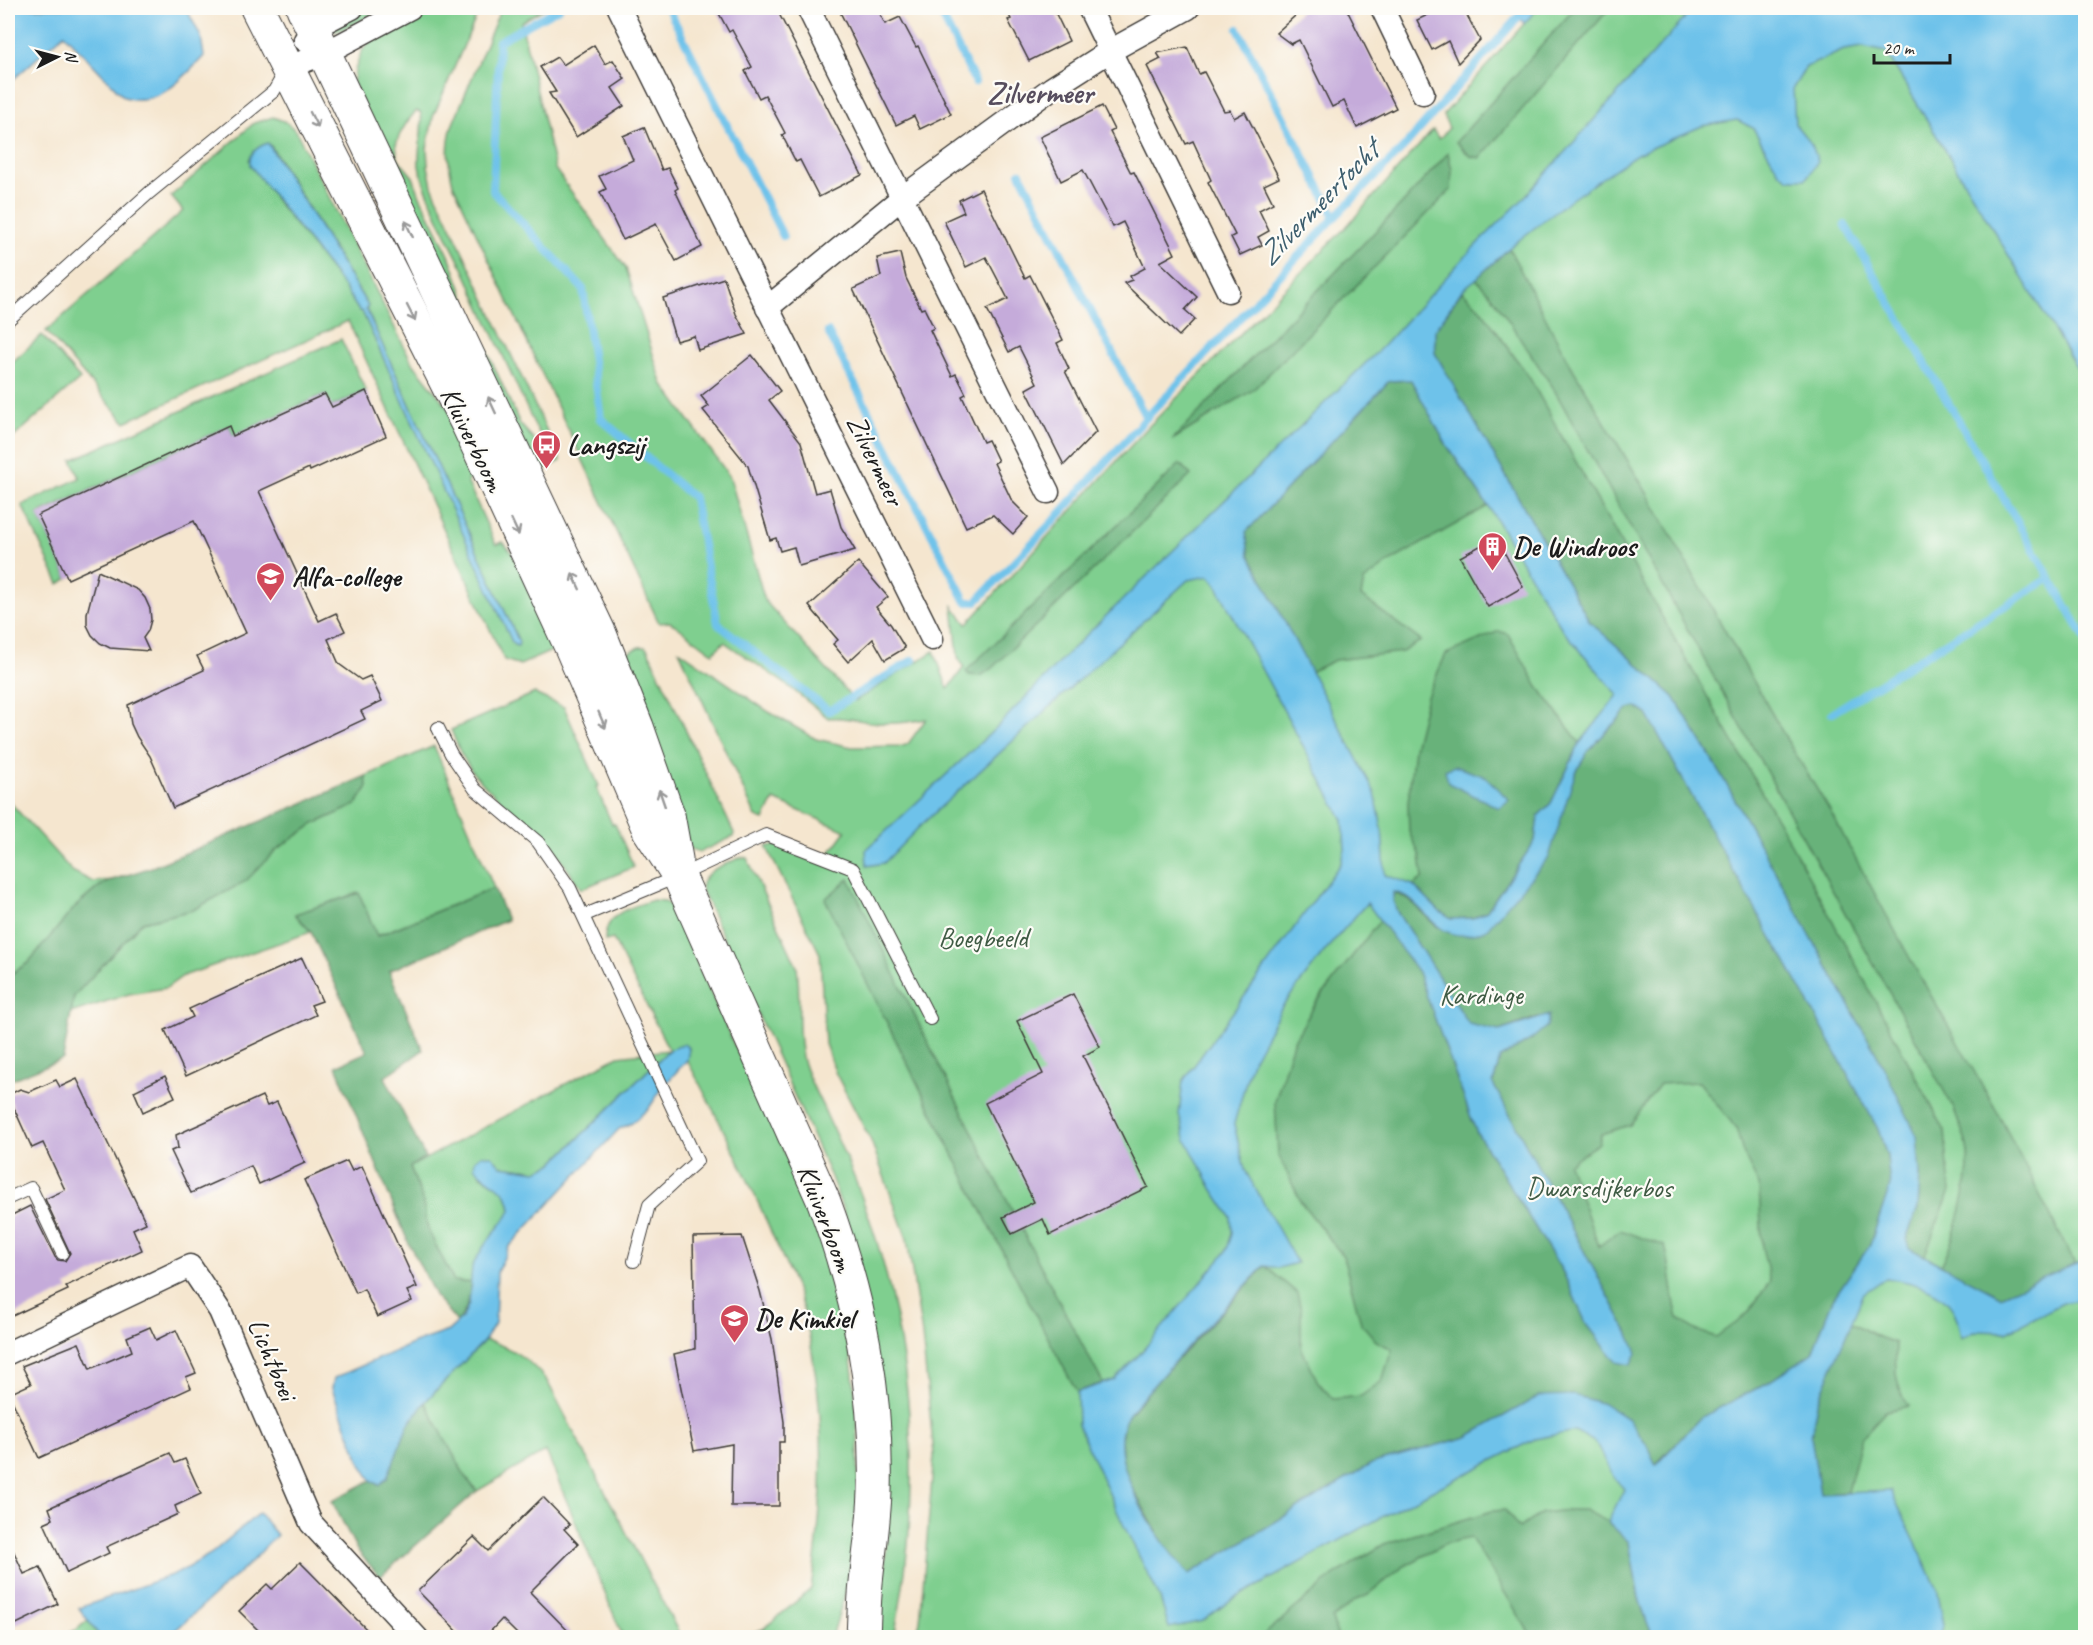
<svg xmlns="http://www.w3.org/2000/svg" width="2093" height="1645" viewBox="0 0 2093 1645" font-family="Caveat,sans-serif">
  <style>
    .green { fill: #7fcf8f; stroke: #4e7656; stroke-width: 1.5; fill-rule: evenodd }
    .forest { fill: #67b27a; stroke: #42674b; stroke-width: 1.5; fill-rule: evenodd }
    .water { fill: #6ec2ea; stroke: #456f83; stroke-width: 1.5; fill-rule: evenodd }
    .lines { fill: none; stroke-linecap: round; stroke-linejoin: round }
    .stream { stroke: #6ec2ea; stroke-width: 8 }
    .building { fill: #c5abda }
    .lane-casing { stroke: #3d3a37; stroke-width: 14 }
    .street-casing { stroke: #3d3a37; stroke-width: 25 }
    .secondary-casing { stroke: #3d3a37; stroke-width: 35 }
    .lane { stroke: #fff; stroke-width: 12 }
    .street { stroke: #fff; stroke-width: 22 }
    .secondary { stroke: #fff; stroke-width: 33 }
    .oneway { stroke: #999 }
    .labels { text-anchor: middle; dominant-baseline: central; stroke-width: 4.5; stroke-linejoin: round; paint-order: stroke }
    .street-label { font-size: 28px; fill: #1c1c1c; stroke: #fdfcf7 }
    .poi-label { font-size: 28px; font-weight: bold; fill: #1c1c1c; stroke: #fdfcf7; text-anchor: start }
    .park-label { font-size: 28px; fill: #3f5b44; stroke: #fdfcf7 }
    .neighbourhood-label { font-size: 30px; font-weight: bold; fill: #574e5e; stroke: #fdfcf7 }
    .water-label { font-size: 30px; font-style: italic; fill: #3d5e6e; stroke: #fdfcf7 }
  </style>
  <rect width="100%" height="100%" fill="#fdfcf7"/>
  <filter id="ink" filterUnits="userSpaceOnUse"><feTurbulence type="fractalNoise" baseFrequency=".0167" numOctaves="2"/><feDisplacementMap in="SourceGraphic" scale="12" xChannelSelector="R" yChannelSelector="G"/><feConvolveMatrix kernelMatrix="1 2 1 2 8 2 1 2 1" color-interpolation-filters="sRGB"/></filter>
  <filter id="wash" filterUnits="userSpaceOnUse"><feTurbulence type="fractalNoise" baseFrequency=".008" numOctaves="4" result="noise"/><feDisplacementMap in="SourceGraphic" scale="24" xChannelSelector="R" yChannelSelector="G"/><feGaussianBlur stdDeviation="1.35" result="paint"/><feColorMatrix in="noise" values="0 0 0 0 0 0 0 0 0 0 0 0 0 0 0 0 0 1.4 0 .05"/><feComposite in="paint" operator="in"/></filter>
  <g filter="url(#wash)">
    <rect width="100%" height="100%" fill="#f5e6cf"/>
    <g class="green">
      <polygon points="367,8 388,8 344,29 334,32 334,29 349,16"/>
      <path d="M427 8H480L433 117 427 148 428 166 432 186 561 461 543 470 518 435 353 83C359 29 389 31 427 8ZM416 111 420 112C425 119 417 153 419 166 421 178 427 190 431 201 441 224 451 247 463 268L535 426 543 439 540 443H537L520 424 470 313 449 255 420 196 413 177 398 159 396 145 399 136 407 122Z"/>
      <path d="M501 8H545L521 22 555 169 626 268 662 383 730 477 765 601 855 701 934 651 948 689 964 667 958 657 953 606 967 624 1149 426 1346 227 1433 130 1439 139 1449 128 1443 115 1538 8H2085V1637H916L920 1621 934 1455 922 1335 907 1239 871 1141 836 1074 825 1044 820 954 766 846 785 845 824 861 846 831 774 800 764 820 756 817 679 650 769 712 816 739 852 747 903 746 908 744 926 719C911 722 895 724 879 723 862 722 846 716 828 718L787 685 724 642 713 653 675 625 670 622 659 623 453 184C448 163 446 147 452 126Z"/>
      <path d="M273 117 286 122 296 131 412 362 453 414 458 425 473 477 467 481 496 545 503 542 530 575 563 646 520 665 504 660 348 321 125 422 46 331 183 211 171 196 254 123ZM271 146 368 306 366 309 519 642 514 645 362 311H359L344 287 275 199 249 160 258 148Z"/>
      <polygon points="42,335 80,379 8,442 8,366"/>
      <polygon points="341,339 366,391 331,407 325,394 233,436 229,426 38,514 68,579 59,584 22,505 80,478 72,460"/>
      <polygon points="639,647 645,647 648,650 734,833 733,837 700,852 690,849 618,657"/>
      <polygon points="535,693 537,695 564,707 599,786 596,787 612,824 615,824 634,867 581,889 551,844 487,788 473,773 461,754 451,730"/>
      <polygon points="434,746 494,888 376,936 358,893 295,914 311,932 183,976 166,988 129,994 71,1013 74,996 142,922 193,910 245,881 276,850 314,824 356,805 367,788 366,776"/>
      <polygon points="8,800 72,871 93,882 112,880 100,886 75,907 28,963 8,976"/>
      <path d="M742 857 747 858 797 967C801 997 796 1027 802 1057 806 1074 815 1091 823 1107 836 1136 850 1165 861 1195 914 1336 925 1491 894 1637H873L884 1575 887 1538 852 1235 831 1177 701 888C703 869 727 864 742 857Z"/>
      <path d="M653 900 665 901 675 911C699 966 723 1022 749 1077 778 1138 807 1197 828 1261 861 1362 866 1476 848 1581 844 1600 837 1619 832 1637H741L763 1629 811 1589C822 1515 826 1444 815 1371 812 1351 809 1331 804 1312 796 1285 783 1258 771 1232 746 1173 717 1116 687 1060L689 1048 669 1050 552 1164 537 1171 501 1166 480 1175C497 1186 510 1189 511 1212 493 1235 474 1253 471 1283L454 1281 428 1230 422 1198 410 1167 618 1056 669 1050 613 939 605 941C604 913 631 907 653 900Z"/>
      <path d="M485 1340C512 1347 530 1360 547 1381L681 1637H623L546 1451 477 1491 466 1478 425 1402Z"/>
      <polygon points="88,1620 100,1637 59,1637 76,1630"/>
    </g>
    <g class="forest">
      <polygon points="1575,8 1610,8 1480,158 1470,156 1456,142"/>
      <polygon points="1448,153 1452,170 1451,190 1253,390 1172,440 1401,205"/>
      <path d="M1509 248 1567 359 1647 493 1787 740 1829 809 1913 964 1999 1115 2075 1264 2000 1296 1941 1266C1955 1238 1970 1184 1968 1153 1967 1139 1958 1122 1954 1109L1552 386 1492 296 1476 279Z"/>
      <polygon points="1462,291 1480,308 1529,377 1643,583 1800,860 1945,1131 1950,1191 1924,1257 1909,1249 1906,1239 1918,1208 1920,1174 1883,1066 1715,764 1674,697 1590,622 1435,353 1435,330"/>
      <polygon points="1411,380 1446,444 1488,506 1391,561 1364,581 1361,596 1421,641 1402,652 1335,660 1310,672 1249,554 1246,532 1389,381"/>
      <polygon points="1180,464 1191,475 992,668 981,676 969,675 966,671"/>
      <polygon points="1499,631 1508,634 1538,687 1580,743 1551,803 1538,816 1535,841 1487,911 1473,918 1451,919 1439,911 1413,885 1423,878 1420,856 1409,832 1408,803 1414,748 1427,696 1446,654"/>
      <path d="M1636 707 1647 714 1717 842 1797 982 1878 1129 1887 1156 1890 1186 1870 1245 1833 1299 1812 1353 1767 1383 1700 1418 1655 1465 1646 1444 1539 1396 1467 1437 1373 1463 1189 1574 1168 1552 1128 1480 1123 1465 1121 1439 1125 1419 1161 1377 1265 1266 1297 1293 1301 1310V1347L1318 1382 1333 1399 1361 1396 1382 1381 1392 1349 1376 1341 1361 1323 1343 1256 1301 1202 1278 1154 1275 1101 1293 1042 1316 1003 1381 919 1418 972 1476 1131 1563 1272 1586 1323 1628 1332 1493 1084 1500 1058 1532 1039 1538 1017 1499 1031 1469 1025 1397 912 1393 900V892L1409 900 1437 927 1487 929 1588 751 1628 709ZM1699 1082 1736 1128 1743 1153 1759 1185 1762 1247 1770 1281 1748 1313 1716 1337 1695 1330 1678 1318C1671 1293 1672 1270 1665 1246L1620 1230 1599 1246 1568 1164 1599 1143 1601 1134 1630 1125 1660 1084Z"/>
      <polygon points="366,776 367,788 356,805 314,824 276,850 246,881 193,910 142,922 74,996 63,1059 8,1081 8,976 28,963 75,907 100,886 112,880 152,867 203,846"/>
      <path d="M849 879C930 1049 1013 1218 1103 1383L1077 1392C989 1230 908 1064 825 899Z"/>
      <path d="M494 888 507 920 389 971 423 1050 385 1077 425 1157 410 1167 422 1198 428 1230 454 1281 471 1283C469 1298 468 1311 457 1322L436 1297 408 1242 336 1066 367 1052 311 932 295 914 359 893 377 936Z"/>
      <path d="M1851 1322 1876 1336 1896 1343C1895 1368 1894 1385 1909 1406L1886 1411 1862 1437 1848 1492 1820 1495 1811 1436 1817 1404Z"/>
      <polygon points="425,1402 466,1478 477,1491 380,1577 357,1550 332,1501 371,1480 379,1485 387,1478 408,1425"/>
      <polygon points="1505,1510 1519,1528 1542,1513 1569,1510 1585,1510 1608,1522 1629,1542 1639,1598 1647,1623 1654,1637 1532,1637 1471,1538 1447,1543 1403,1567 1368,1595 1356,1600 1332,1619 1338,1637 1260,1638 1333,1576 1384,1544 1492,1511"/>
    </g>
    <g class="water">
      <path d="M8 8H186L201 37 204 56C183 78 158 108 124 97L64 34 8 84Z"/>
      <polygon points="1516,8 1538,8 1524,24"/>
      <path d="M1694 8H2085V382L1886 52 1863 47 1844 50 1806 67 1793 88 1795 124 1812 145 1818 161 1806 179H1789L1779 172 1753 128 1737 120 1702 126 1637 154 1566 203 1509 248 1476 279 1462 290 1435 330V353L1590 622 1674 697 1715 764 1883 1066 1917 1136 1920 1174 1918 1208 1906 1239 1909 1248 2000 1296 2085 1259V1300L2065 1302 2007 1332 1974 1331 1961 1338C1959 1329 1958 1318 1953 1310 1941 1289 1908 1281 1886 1278L1864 1293 1817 1404 1811 1436 1820 1494 1891 1491 1937 1588 1944 1624 1939 1637H1654L1647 1623 1639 1598 1629 1542 1608 1522 1624 1489 1613 1476 1596 1443 1575 1431 1535 1439 1402 1506 1230 1601 1203 1621 1169 1628 1160 1598 1123 1524 1078 1425 1077 1392 1114 1380 1138 1356 1226 1252 1232 1234 1231 1217 1213 1190 1185 1138 1179 1114 1183 1081 1341 863 1345 850 1343 820 1215 583 1209 576 1188 580 918 828 884 863 867 866 866 850 996 728 1071 650 1382 347 1471 250 1521 201ZM1411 380 1446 444 1488 506 1562 629 1618 695 1580 743 1551 803 1538 816 1535 841 1487 911 1473 918 1451 919 1439 911 1413 885 1385 875 1382 828 1375 793 1249 554 1246 532 1389 381ZM1636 707 1647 714 1717 842 1797 982 1878 1129 1887 1156 1890 1186 1870 1245 1833 1299 1812 1353 1767 1383 1700 1418 1656 1465 1646 1444 1628 1419 1605 1404 1573 1395 1539 1396 1467 1437 1373 1463 1189 1574C1160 1544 1104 1462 1126 1419 1131 1408 1144 1397 1152 1387 1188 1345 1227 1306 1264 1266L1279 1268 1297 1263 1245 1170 1234 1124 1251 1064 1282 1007 1324 952 1367 903 1418 972 1476 1131 1563 1272 1586 1323 1616 1362 1631 1365 1637 1353 1628 1332 1493 1084 1500 1058 1532 1039 1547 1026 1549 1015 1499 1031 1469 1024 1397 912 1393 900V892C1427 897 1434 954 1487 929L1549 857 1575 774 1588 751 1628 709Z"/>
      <path d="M268 143 368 306 366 309 519 642 518 646 514 645 512 642 362 311H359L344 287 250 165C248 154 258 146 268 143Z"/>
      <polygon points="1454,766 1486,777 1509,800 1499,808 1448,783 1445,770"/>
      <path d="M684 1044 689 1048 687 1060 663 1087 649 1108 632 1123 619 1129 509 1247 497 1272 495 1323 485 1340 425 1402 408 1425 387 1478 379 1485 371 1480 362 1466 339 1408 332 1388 334 1378 414 1343 448 1331 463 1317 469 1303 472 1266 484 1246 511 1211C510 1186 489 1185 474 1167L475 1160 481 1155 492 1156 501 1166 537 1171 552 1164 669 1050Z"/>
      <polygon points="259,1513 277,1535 253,1560 168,1637 100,1637 79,1608 180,1572 212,1553"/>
    </g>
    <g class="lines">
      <g class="stream">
        <polyline points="559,8 499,41 493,191 583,289 601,419 694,498 718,624 829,711 913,660"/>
        <polyline points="668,8 783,236"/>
        <polyline points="938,8 975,82"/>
        <polyline points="1238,29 1335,217"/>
        <polyline points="1020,173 1146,418"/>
        <polyline points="1845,225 2086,640"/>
        <polyline points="828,332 966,602 976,602 1057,517 1146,418 1335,217 1405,146 1520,15"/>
        <polyline points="1832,713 2050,578"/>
      </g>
    </g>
    <g id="blocks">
      <g class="building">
        <polygon points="716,8 776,8 862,175 819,197 800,160 796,162 782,135 785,133 765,95 759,98 745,71 752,67 732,30 729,32"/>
        <polygon points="838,8 877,8 885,24 900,17 916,47 918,46 951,114 920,129 914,116 896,125"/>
        <polygon points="1005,8 1053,8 1069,41 1029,61 1008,20 1011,19"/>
        <polygon points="1304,8 1346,8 1396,108 1357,128 1344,101 1332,107 1299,40 1291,44 1276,33"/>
        <polygon points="1442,8 1463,8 1480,40 1458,63 1448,41 1432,50 1417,20"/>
        <polygon points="594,45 605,64 613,60 625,79 612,88 624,106 576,137 549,93 556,92 540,67 557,57 563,65"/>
        <polygon points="1187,47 1199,74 1204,72 1224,111 1230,110 1234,118 1245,112 1279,178 1264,185 1273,203 1259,210 1269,231 1258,237 1262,245 1240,255 1231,237 1235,235 1208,182 1211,180 1193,141 1186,144 1147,66 1161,59 1157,53"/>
        <polygon points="1102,106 1114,130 1110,132 1131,173 1134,172 1175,254 1160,262 1197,297 1185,310 1195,319 1179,336 1124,283 1132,280 1130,276 1145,268 1123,222 1113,227 1083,170 1061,181 1040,137"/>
        <polygon points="644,127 662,170 668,168 678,188 675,190 702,247 676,261 656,224 623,240 600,192 606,189 599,176 633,160 623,136"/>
        <polygon points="981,189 1025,278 1030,275 1063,340 1057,343 1069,369 1065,371 1096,432 1064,465 1026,389 1037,383 1019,347 1009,352 987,309 1008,299 986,257 966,267 944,221 964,212 959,200"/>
        <polygon points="900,253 906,278 921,309 924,308 934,328 930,330 952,376 956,374 966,394 962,396 983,442 988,440 998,461 994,463 1012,501 1028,517 1013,534 993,515 966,527 853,289 881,276 877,258"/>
        <polygon points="724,278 736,314 747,334 698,350 694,336 676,341 663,298"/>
        <polygon points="752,355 780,391 769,400 801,442 815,493 830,489 841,527 855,550 799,566 794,547 780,551 776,538 770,540 748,466 703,410 709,406 701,396"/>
        <polygon points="366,391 386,436 310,471 309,468 259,491 319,621 336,613 345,631 328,639 339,664 361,680 370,676 382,701 361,711 365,719 173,808 150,756 137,737 131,724 128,705 204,670 197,656 246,633 194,521 68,579 38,515 229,426 233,436 325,394 332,407"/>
        <polygon points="1496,537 1523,587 1488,607 1460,557"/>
        <polygon points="858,562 888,597 876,607 891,625 905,648 885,660 873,639 848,662 833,644 838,640 809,606"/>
        <polygon points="98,571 138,590 145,598 150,609 151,620 148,631 143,638 149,651 110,648 100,643 92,635 87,625 87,613"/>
        <polygon points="302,958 322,1001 311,1005 316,1015 186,1076 165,1030 193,1017 189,1009"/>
        <polygon points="1073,994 1100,1047 1083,1056 1148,1187 1050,1235 1043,1219 1012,1234 1003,1217 1034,1202 985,1103 1043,1074 1017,1021"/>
        <polygon points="165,1076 175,1097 143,1112 134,1091"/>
        <polygon points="77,1079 146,1223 133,1229 142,1250 66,1286 68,1290 8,1318 8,1217 30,1206 55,1257 58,1260 65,1261 70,1253 45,1199 65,1190 43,1143 32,1148 8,1095 20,1089 29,1092 56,1080 60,1087"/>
        <polygon points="262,1096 267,1106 277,1102 305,1163 259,1184 251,1166 191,1193 171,1151 178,1148 176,1135"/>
        <polygon points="347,1161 352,1171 362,1166 417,1287 407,1291 412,1301 377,1317 364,1289 356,1293 304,1180"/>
        <polygon points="742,1236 760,1291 772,1339 784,1422 784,1442 779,1442 779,1506 731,1506 732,1444 694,1451 674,1354 695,1349 693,1237"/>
        <polygon points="150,1327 156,1340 176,1330 196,1373 186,1377 191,1388 39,1458 9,1394 31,1384 22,1366 79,1343 90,1369 132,1351 127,1337"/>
        <polygon points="170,1453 175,1463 185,1459 201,1494 175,1506 178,1514 106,1547 109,1553 67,1573 44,1523 53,1519 49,1508"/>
        <polygon points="543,1497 570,1525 564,1529 578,1544 530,1592 575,1638 521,1638 502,1619 484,1638 464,1638 418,1591 474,1537 488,1551"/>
        <polygon points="8,1539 24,1574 40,1567 58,1604 8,1628"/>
        <polygon points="300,1562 309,1571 375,1638 266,1638 239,1611 267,1584 272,1589"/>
      </g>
    </g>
  </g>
  <g filter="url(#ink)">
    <use href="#blocks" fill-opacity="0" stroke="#3d3a37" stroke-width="1.5"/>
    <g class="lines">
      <defs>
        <g id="lane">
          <polyline points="8,320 149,193 274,91 285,72"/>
          <polyline points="438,728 451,754 475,789 538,842 570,888 697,1161 649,1205 634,1261"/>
          <polyline points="585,915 679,876 766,835 853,869 930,1019"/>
          <polyline points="9,1198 31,1188 62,1253"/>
        </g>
        <g id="street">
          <polyline points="619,8 932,639"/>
          <polyline points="808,8 1048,492"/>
          <polyline points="1089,8 1228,291"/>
          <polyline points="1382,8 1423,93"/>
          <polyline points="305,40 313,28 352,8"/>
          <polyline points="287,68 325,53 410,8"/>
          <polyline points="767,308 903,197 1052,88 1110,51 1188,8"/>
          <polyline points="8,1353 190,1266 220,1311 311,1523 417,1638"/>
        </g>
        <g id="secondary">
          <path d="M257 8 468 425 571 647 649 830 679 876 824 1202C859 1297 878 1390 875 1492 874 1523 869 1553 866 1583 864 1601 864 1619 863 1638"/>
          <polyline points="303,8 600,634 637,727 668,815 676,859"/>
        </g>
      </defs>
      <use href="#lane" class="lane-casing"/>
      <use href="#street" class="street-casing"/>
      <use href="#secondary" class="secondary-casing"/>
      <use href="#lane" class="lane"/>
      <use href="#street" class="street"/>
      <use href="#secondary" class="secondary"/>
    </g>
    <defs><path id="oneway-shaft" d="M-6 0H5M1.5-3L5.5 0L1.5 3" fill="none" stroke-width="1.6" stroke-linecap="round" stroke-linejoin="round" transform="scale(1.5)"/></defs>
    <g class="oneway">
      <use href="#oneway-shaft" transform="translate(314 120) rotate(63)"/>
      <use href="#oneway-shaft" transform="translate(409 229) rotate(-115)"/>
      <use href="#oneway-shaft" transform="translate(411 313) rotate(63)"/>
      <use href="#oneway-shaft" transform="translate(492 405) rotate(-115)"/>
      <use href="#oneway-shaft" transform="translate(515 527) rotate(65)"/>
      <use href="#oneway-shaft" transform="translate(576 581) rotate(-115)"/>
      <use href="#oneway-shaft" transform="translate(602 720) rotate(67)"/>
      <use href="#oneway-shaft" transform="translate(662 798) rotate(-109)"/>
    </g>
  </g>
  <defs>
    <symbol id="bus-pin" viewBox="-11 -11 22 30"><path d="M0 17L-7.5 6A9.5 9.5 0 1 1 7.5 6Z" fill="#d1495b" stroke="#fdfcf7"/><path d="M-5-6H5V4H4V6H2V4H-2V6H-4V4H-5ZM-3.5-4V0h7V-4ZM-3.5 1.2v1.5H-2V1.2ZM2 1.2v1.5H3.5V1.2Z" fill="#fff"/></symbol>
    <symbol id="building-pin" viewBox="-11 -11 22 30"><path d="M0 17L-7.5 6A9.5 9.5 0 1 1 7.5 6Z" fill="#d1495b" stroke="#fdfcf7"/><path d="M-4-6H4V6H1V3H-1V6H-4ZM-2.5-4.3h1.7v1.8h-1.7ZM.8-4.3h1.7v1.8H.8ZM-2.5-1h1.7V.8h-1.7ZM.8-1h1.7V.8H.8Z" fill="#fff"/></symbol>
    <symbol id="university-pin" viewBox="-11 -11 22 30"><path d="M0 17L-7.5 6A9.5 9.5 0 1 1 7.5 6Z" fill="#d1495b" stroke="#fdfcf7"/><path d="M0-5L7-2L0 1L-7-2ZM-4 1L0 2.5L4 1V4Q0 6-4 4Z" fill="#fff"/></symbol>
    <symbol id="school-pin" viewBox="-11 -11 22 30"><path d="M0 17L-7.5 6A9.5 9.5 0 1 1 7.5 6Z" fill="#d1495b" stroke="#fdfcf7"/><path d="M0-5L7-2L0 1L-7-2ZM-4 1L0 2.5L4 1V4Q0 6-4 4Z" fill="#fff"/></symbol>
  </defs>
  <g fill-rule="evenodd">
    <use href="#bus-pin" x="530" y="428" width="33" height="45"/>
    <use href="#building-pin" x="1476" y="530" width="33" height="45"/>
    <use href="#university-pin" x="254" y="560" width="33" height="45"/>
    <use href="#school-pin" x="718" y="1302" width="33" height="45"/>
  </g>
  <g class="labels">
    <g class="street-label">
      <text transform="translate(473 439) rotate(64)">Kluiverboom</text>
      <text transform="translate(876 460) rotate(64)">Zilvermeer</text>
      <text transform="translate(826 1218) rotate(69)">Kluiverboom</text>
      <text transform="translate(273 1359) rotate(67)">Lichtboei</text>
    </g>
    <g class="poi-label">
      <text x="567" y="444">Langszij</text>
      <text x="1513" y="546">De Windroos</text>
      <text x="292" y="576">Alfa-college</text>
      <text x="755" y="1318">De Kimkiel</text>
    </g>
    <g class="park-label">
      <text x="983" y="937">Boegbeeld</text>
      <text x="1481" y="994">Kardinge</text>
      <text x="1599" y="1187">Dwarsdijkerbos</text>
    </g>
    <g class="neighbourhood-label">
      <text x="1040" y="93">Zilvermeer</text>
    </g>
    <g class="water-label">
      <text transform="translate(1318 203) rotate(-46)">Zilvermeertocht</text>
    </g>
  </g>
  <rect width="2093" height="1645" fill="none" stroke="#fdfcf7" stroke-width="30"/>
  <g transform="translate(57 57) rotate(84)" stroke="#fdfcf7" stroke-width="4.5" paint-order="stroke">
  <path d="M0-4.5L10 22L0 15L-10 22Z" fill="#1c1c1c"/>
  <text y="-9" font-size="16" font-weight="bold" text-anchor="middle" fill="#1c1c1c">N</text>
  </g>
  <path d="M1874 54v9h76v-9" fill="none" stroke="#1c1c1c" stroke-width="3"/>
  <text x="1883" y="54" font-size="18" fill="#1c1c1c" stroke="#fdfcf7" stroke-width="4.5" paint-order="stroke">20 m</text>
</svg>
